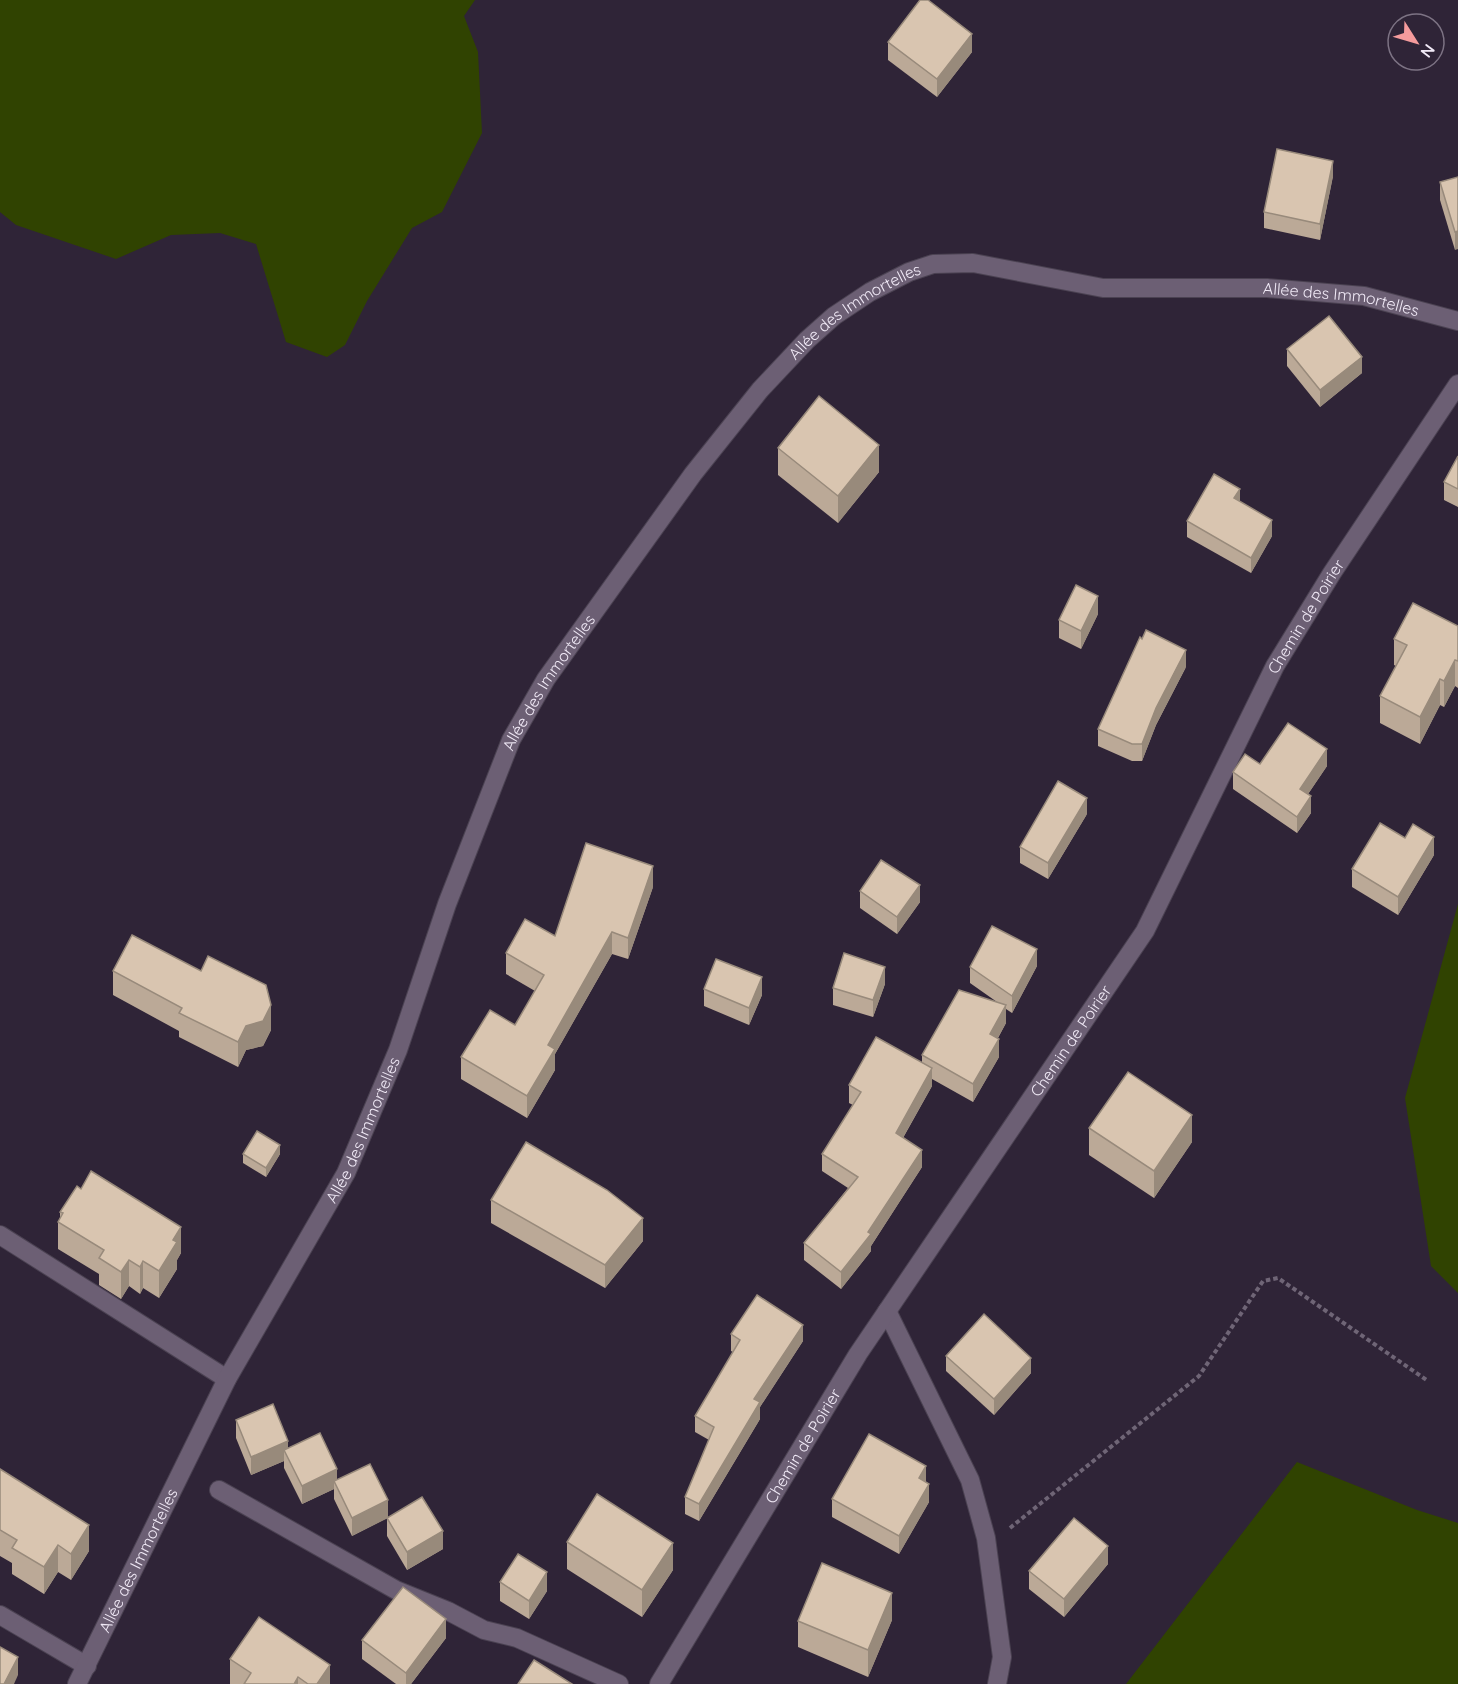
<svg xmlns="http://www.w3.org/2000/svg" width="1458" height="1684" viewBox="0 0 1458 1684" font-family="Quicksand,sans-serif">
  <style>
    .green { fill: #304301 }
    .lines { fill: none; stroke-linecap: round; stroke-linejoin: round }
    .minor-casing { stroke: #4b4252; stroke-width: 20 }
    .path { stroke: #6f6576; stroke-width: 4; stroke-dasharray: 4.5 3; stroke-linecap: butt }
    .minor { stroke: #6c5f74; stroke-width: 18 }
    .wall { fill: #bba997 }
    .shaded-wall { fill: #988a7b }
    .building { fill: #d9c5b0; stroke: #988a7b; stroke-width: 1.5 }
    .labels { text-anchor: middle; dominant-baseline: central; stroke-width: 6; stroke-linejoin: round; paint-order: stroke }
    .street-label { font-size: 16px; fill: #f1eaf7; stroke: #2f2437 }
  </style>
  <rect width="100%" height="100%" fill="#2f2437"/>
  <g class="green">
    <polygon points="0,0 475,0 464,16 478,52 482,133 442,212 412,228 367,301 345,345 327,357 286,342 256,244 220,233 171,235 116,259 16,225 0,212"/>
    <polygon points="1458,904 1458,1293 1431,1266 1405,1098"/>
    <polygon points="1297,1462 1417,1510 1458,1523 1458,1684 1126,1684"/>
  </g>
  <g class="lines">
    <defs>
      <g id="minor">
        <polyline points="0,1235 227,1379"/>
        <polyline points="887,1311 970,1480 986,1538 1002,1657 997,1684"/>
        <polyline points="219,1490 396,1590 448,1611 484,1630 517,1638 619,1684"/>
        <polyline points="0,1615 87,1666"/>
        <path id="s1" d="M77 1684 227 1379 346 1173 398 1050 447 904 511 740 546 679 693 474 760 390 807 340 834 316 870 292 909 272 933 264 973 263 1103 288H1267L1364 296 1458 321"/>
        <path id="s2" d="M659 1684 858 1354 1145 931 1275 666 1332 573 1458 384"/>
      </g>
    </defs>
    <use href="#minor" class="minor-casing"/>
    <polyline class="path" points="1010,1528 1199,1376 1263,1281 1278,1278 1428,1381"/>
    <use href="#minor" class="minor"/>
  </g>
  <g class="wall">
    <polygon points="888,42 972,52 937,97 888,60"/>
    <polygon points="1333,176 1320,240 1264,228 1264,212"/>
    <polygon points="1458,177 1455,250 1440,200 1440,182"/>
    <polygon points="1287,349 1362,373 1320,407 1287,366"/>
    <polygon points="778,448 879,472 838,523 778,475"/>
    <polygon points="1458,456 1458,507 1444,500 1444,482"/>
    <polygon points="1240,502 1272,536 1251,573 1187,537 1187,521"/>
    <polygon points="1098,614 1081,649 1059,638 1059,620"/>
    <polygon points="1458,626 1458,688 1455,686 1444,707 1440,705 1420,744 1380,723 1380,696 1396,666 1394,665 1394,639"/>
    <polygon points="1186,667 1156,725 1142,761 1132,761 1098,746 1098,729"/>
    <polygon points="1260,764 1327,766 1308,794 1311,813 1297,833 1233,789 1233,772"/>
    <polygon points="1087,814 1048,879 1020,863 1020,847"/>
    <polygon points="1434,855 1398,915 1352,887 1352,869"/>
    <polygon points="653,887 628,959 612,954 555,1054 555,1070 527,1118 461,1079 461,1057 515,1025 535,991 506,974 506,953 555,936"/>
    <polygon points="860,891 920,902 897,934 860,908"/>
    <polygon points="1037,966 1012,1013 1006,1009 1006,1023 998,1038 999,1057 973,1102 932,1079 932,1086 903,1138 922,1167 871,1246 871,1251 841,1289 804,1260 804,1243 848,1188 822,1171 822,1154 853,1105 849,1103 849,1085 922,1063 922,1055 997,1002 970,983 970,967"/>
    <polygon points="113,971 271,1030 263,1046 246,1050 238,1067 179,1037 179,1031 113,995"/>
    <polygon points="885,984 873,1017 833,1005 833,988"/>
    <polygon points="704,989 762,995 749,1025 704,1006"/>
    <polygon points="1089,1128 1192,1142 1154,1198 1089,1155"/>
    <polygon points="243,1154 280,1154 266,1177 243,1163"/>
    <polygon points="491,1200 643,1241 605,1288 491,1223"/>
    <polygon points="60,1212 181,1253 177,1260 177,1269 159,1298 143,1288 140,1294 129,1286 121,1299 99,1285 99,1274 58,1249 58,1222 60,1218"/>
    <polygon points="731,1334 803,1341 760,1407 760,1419 699,1521 685,1514 685,1497 709,1440 695,1432 695,1416 733,1352 731,1351"/>
    <polygon points="946,1356 1031,1373 994,1415 946,1371"/>
    <polygon points="236,1420 288,1449 337,1480 388,1517 443,1549 407,1570 387,1536 387,1518 352,1536 334,1499 334,1489 302,1504 284,1468 284,1461 251,1475 236,1438"/>
    <polygon points="0,1469 89,1551 71,1580 58,1572 44,1594 12,1574 12,1563 0,1556"/>
    <polygon points="926,1482 929,1502 899,1554 832,1517 832,1499"/>
    <polygon points="567,1542 673,1570 642,1617 567,1569"/>
    <polygon points="1108,1564 1064,1617 1029,1589 1029,1571"/>
    <polygon points="500,1582 547,1591 529,1619 500,1601"/>
    <polygon points="892,1620 868,1677 798,1647 798,1621"/>
    <polygon points="446,1638 411,1684 396,1684 362,1659 362,1640"/>
    <polygon points="230,1659 330,1684 230,1684"/>
  </g>
  <g class="shaded-wall">
    <polygon points="972,34 972,52 937,97 937,79"/>
    <polygon points="1333,161 1333,176 1320,240 1320,224"/>
    <polygon points="1458,231 1458,249 1455,250 1455,232"/>
    <polygon points="1362,357 1362,373 1320,407 1320,390"/>
    <polygon points="879,445 879,472 838,523 838,496"/>
    <polygon points="1240,489 1240,504 1234,498"/>
    <polygon points="1272,520 1272,536 1251,573 1251,558"/>
    <polygon points="1098,596 1098,614 1081,649 1081,631"/>
    <polygon points="1186,650 1186,667 1156,725 1142,761 1142,744 1156,708"/>
    <polygon points="1455,660 1455,686 1444,707 1444,681"/>
    <polygon points="1440,679 1440,705 1420,744 1420,717"/>
    <polygon points="1327,749 1327,766 1300,806 1300,789"/>
    <polygon points="1311,796 1311,813 1297,833 1297,817"/>
    <polygon points="1087,798 1087,814 1048,879 1048,863"/>
    <polygon points="1434,837 1434,855 1398,915 1398,897"/>
    <polygon points="653,866 653,887 628,959 628,938"/>
    <polygon points="920,885 920,902 897,934 897,917"/>
    <polygon points="612,932 612,954 555,1054 555,1070 527,1118 527,1096 548,1045"/>
    <polygon points="1037,949 1037,966 1012,1013 1012,996"/>
    <polygon points="885,967 885,984 873,1017 873,1000"/>
    <polygon points="762,977 762,995 749,1025 749,1008"/>
    <polygon points="271,1005 271,1030 263,1046 246,1050 238,1067 238,1042 246,1026"/>
    <polygon points="1006,1005 1006,1023 990,1052 990,1034"/>
    <polygon points="999,1039 999,1057 973,1102 973,1084"/>
    <polygon points="932,1068 932,1086 896,1150 896,1133"/>
    <polygon points="1192,1115 1192,1142 1154,1198 1154,1171"/>
    <polygon points="280,1145 280,1154 266,1177 266,1168"/>
    <polygon points="922,1150 922,1167 871,1246 871,1251 841,1289 841,1272 868,1232"/>
    <polygon points="643,1218 643,1241 605,1288 605,1265"/>
    <polygon points="181,1227 181,1253 177,1260 177,1269 159,1298 159,1271 173,1240"/>
    <polygon points="129,1260 129,1286 121,1299 121,1272"/>
    <polygon points="143,1261 143,1288 140,1294 140,1267"/>
    <polygon points="803,1325 803,1341 760,1407 760,1419 699,1521 699,1504 754,1399"/>
    <polygon points="1031,1358 1031,1373 994,1415 994,1399"/>
    <polygon points="288,1441 288,1457 284,1450 284,1461 251,1475 251,1457"/>
    <polygon points="926,1466 926,1484 919,1478"/>
    <polygon points="337,1469 337,1487 334,1481 334,1489 302,1504 302,1486"/>
    <polygon points="929,1484 929,1502 899,1554 899,1536"/>
    <polygon points="388,1500 388,1518 352,1536 352,1518"/>
    <polygon points="89,1525 89,1551 71,1580 71,1554"/>
    <polygon points="443,1531 443,1549 407,1570 407,1552"/>
    <polygon points="673,1543 673,1570 642,1617 642,1590"/>
    <polygon points="58,1545 58,1572 44,1594 44,1567"/>
    <polygon points="1108,1546 1108,1564 1064,1617 1064,1599"/>
    <polygon points="547,1572 547,1591 529,1619 529,1601"/>
    <polygon points="892,1593 892,1620 868,1677 868,1650"/>
    <polygon points="446,1619 446,1638 411,1684 406,1684 406,1673"/>
    <polygon points="18,1657 18,1675 14,1684 4,1684"/>
    <polygon points="330,1665 330,1684 317,1684"/>
    <polygon points="298,1677 298,1684 294,1684"/>
  </g>
  <g class="building">
    <polygon points="920,0 928,0 972,34 937,79 888,42"/>
    <polygon points="1277,149 1333,161 1320,224 1264,212"/>
    <polygon points="1458,177 1458,231 1455,232 1440,182"/>
    <polygon points="1329,316 1362,357 1320,390 1287,349"/>
    <polygon points="819,396 879,445 838,496 778,448"/>
    <polygon points="1458,456 1458,489 1444,482"/>
    <polygon points="1214,474 1240,489 1234,498 1272,520 1251,558 1187,521"/>
    <polygon points="1076,585 1098,596 1081,631 1059,620"/>
    <polygon points="1413,603 1458,626 1458,661 1455,660 1444,681 1440,679 1420,717 1380,696 1407,645 1394,639"/>
    <polygon points="1146,630 1186,650 1156,708 1142,744 1132,744 1098,729 1140,637 1142,639"/>
    <polygon points="1288,723 1327,749 1300,789 1311,796 1297,817 1233,772 1245,754 1260,764"/>
    <polygon points="1058,781 1087,798 1048,863 1020,847"/>
    <polygon points="1380,823 1405,838 1413,824 1434,837 1398,897 1352,869"/>
    <polygon points="586,843 653,866 628,938 612,932 548,1045 555,1049 527,1096 461,1057 490,1010 515,1025 544,975 506,953 525,919 555,936"/>
    <polygon points="881,860 920,885 897,917 860,891"/>
    <polygon points="992,926 1037,949 1012,996 970,967"/>
    <polygon points="132,935 201,971 208,956 266,985 271,1005 263,1021 246,1026 238,1042 179,1013 182,1008 113,971"/>
    <polygon points="844,953 885,967 873,1000 833,988"/>
    <polygon points="716,959 762,977 749,1008 704,989"/>
    <polygon points="959,990 1006,1005 990,1034 999,1039 973,1084 922,1055"/>
    <polygon points="876,1037 932,1068 896,1133 922,1150 868,1232 871,1234 841,1272 804,1243 858,1177 822,1154 861,1092 849,1085"/>
    <polygon points="1128,1072 1192,1115 1154,1171 1089,1128"/>
    <polygon points="257,1131 280,1145 266,1168 243,1154"/>
    <polygon points="526,1142 607,1190 643,1218 605,1265 491,1200"/>
    <polygon points="91,1171 181,1227 173,1240 177,1242 159,1271 143,1261 140,1267 129,1260 121,1272 99,1258 104,1250 58,1222 63,1213 60,1212 77,1186 81,1189"/>
    <polygon points="757,1295 803,1325 754,1399 760,1402 699,1504 685,1497 714,1427 695,1416 740,1340 731,1334"/>
    <polygon points="984,1314 1031,1358 994,1399 946,1356"/>
    <polygon points="273,1404 288,1441 251,1457 236,1420"/>
    <polygon points="320,1433 337,1469 302,1486 284,1450"/>
    <polygon points="869,1434 926,1466 919,1478 929,1484 899,1536 832,1499"/>
    <polygon points="370,1464 388,1500 352,1518 334,1481"/>
    <polygon points="0,1469 89,1525 71,1554 58,1545 44,1567 12,1548 17,1540 0,1530"/>
    <polygon points="597,1494 673,1543 642,1590 567,1542"/>
    <polygon points="422,1497 443,1531 407,1552 387,1518"/>
    <polygon points="1074,1518 1108,1546 1064,1599 1029,1571"/>
    <polygon points="518,1554 547,1572 529,1601 500,1582"/>
    <polygon points="822,1563 892,1593 868,1650 798,1621"/>
    <polygon points="403,1587 446,1619 406,1673 362,1640"/>
    <polygon points="259,1617 330,1665 317,1684 308,1684 298,1677 294,1684 244,1684 251,1673 230,1659"/>
    <polygon points="0,1647 18,1657 4,1684 0,1684"/>
    <polygon points="534,1660 572,1684 518,1684"/>
  </g>
  <g class="labels">
    <g class="street-label">
      <text stroke="none"><textPath href="#s1" startOffset="2100">Allée des Immortelles</textPath></text>
      <text stroke="none"><textPath href="#s1" startOffset="1596">Allée des Immortelles</textPath></text>
      <text stroke="none"><textPath href="#s2" startOffset="1250">Chemin de Poirier</textPath></text>
      <text stroke="none"><textPath href="#s1" startOffset="1110">Allée des Immortelles</textPath></text>
      <text stroke="none"><textPath href="#s2" startOffset="764">Chemin de Poirier</textPath></text>
      <text stroke="none"><textPath href="#s1" startOffset="624">Allée des Immortelles</textPath></text>
      <text stroke="none"><textPath href="#s2" startOffset="278">Chemin de Poirier</textPath></text>
      <text stroke="none"><textPath href="#s1" startOffset="138">Allée des Immortelles</textPath></text>
    </g>
  </g>
  <g transform="translate(1416 42) rotate(127)"><circle r="28" fill="#2f2437" stroke="#7d7384" stroke-width="1.5"/>
  <path d="M0-4.5L10 22L0 15L-10 22Z" fill="#f59b9d"/>
  <text y="-9" font-size="16" font-weight="bold" text-anchor="middle" fill="#f1eaf7">N</text>
  </g>
</svg>
